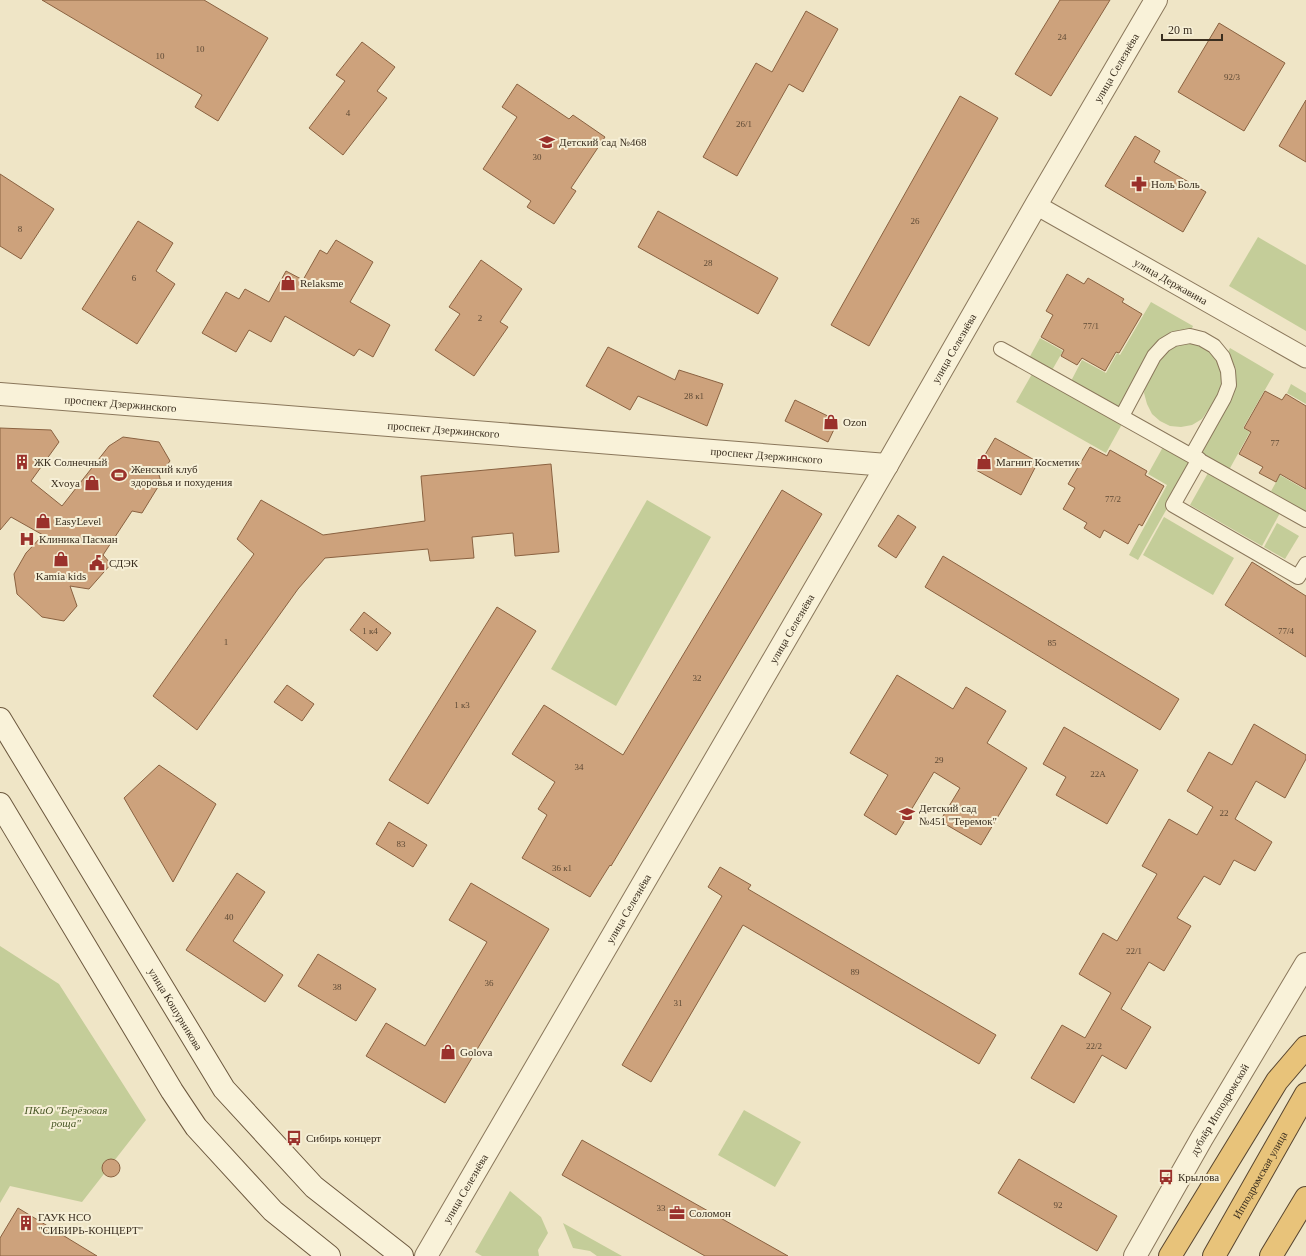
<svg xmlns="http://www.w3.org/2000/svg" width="1306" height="1256" viewBox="0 0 1306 1256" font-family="'Times New Roman',serif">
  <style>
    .green { fill: #c4cd99 }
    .building { fill: #cda27c; stroke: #8a6241 }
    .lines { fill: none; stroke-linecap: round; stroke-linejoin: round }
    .pedestrian-casing { stroke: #8a775b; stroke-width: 16 }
    .minor-casing { stroke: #8a775b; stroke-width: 21 }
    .tertiary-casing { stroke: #8a775b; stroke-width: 24 }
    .secondary-casing { stroke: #6c583e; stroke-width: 24 }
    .trunk-casing { stroke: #58452f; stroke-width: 24 }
    .pedestrian { stroke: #f9f2d9; stroke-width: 14 }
    .minor { stroke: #f9f2d9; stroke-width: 19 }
    .tertiary { stroke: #f9f2d9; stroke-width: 22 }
    .secondary { stroke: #f9f2d9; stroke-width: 22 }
    .trunk { stroke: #e8c37a; stroke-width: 22 }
    .labels { text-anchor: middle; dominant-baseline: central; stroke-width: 4; stroke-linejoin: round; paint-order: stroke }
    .number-label { font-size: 9px; fill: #5f4b36 }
    .street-label { font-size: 11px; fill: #3a2e1f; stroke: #f6efd6 }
    .poi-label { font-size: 11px; fill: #3a2e1f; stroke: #f6efd6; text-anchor: start }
    .park-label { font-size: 11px; font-style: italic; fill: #485726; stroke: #f6efd6 }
  </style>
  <rect width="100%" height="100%" fill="#efe5c6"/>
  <g class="green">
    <polygon points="1258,237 1306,265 1306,331 1229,286"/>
    <polygon points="1151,302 1193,326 1191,330 1171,332 1159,340 1118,410 1070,383 1082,360 1106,373 1117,353 1120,355"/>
    <polygon points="1040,338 1063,351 1051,372 1028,360"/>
    <polygon points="1188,342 1200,344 1210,350 1218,359 1223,371 1223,383 1219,394 1202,419 1192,425 1181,427 1170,426 1160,421 1152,414 1147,404 1144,393 1146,383 1159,358 1176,344"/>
    <polygon points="1230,348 1274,374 1243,428 1250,432 1229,470 1199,457 1236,387 1236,369 1228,352"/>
    <polygon points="1032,374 1122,424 1106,453 1016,402"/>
    <polygon points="1291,384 1306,393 1306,404 1287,393"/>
    <polygon points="1163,447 1192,464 1138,560 1129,555 1167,485 1148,474"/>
    <polygon points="1208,473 1280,513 1262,546 1190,505"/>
    <polygon points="1280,475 1304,489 1306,485 1306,518 1270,493"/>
    <polygon points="647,500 711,537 616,706 551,669"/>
    <polygon points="1164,517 1234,558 1213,595 1143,555"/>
    <polygon points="1277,523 1299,536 1285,559 1264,547"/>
    <polygon points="0,946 59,984 146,1120 82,1202 10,1186 0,1203"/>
    <polygon points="744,1110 801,1142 775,1187 718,1155"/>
    <polygon points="510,1191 541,1217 548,1233 538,1250 539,1256 482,1256 475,1252"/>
    <polygon points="563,1223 622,1256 597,1256 590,1251 573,1248"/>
  </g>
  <g class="building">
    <polygon points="42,0 204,0 268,38 218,121 195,107 202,95"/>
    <polygon points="1060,0 1110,0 1051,96 1015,74"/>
    <polygon points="806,11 838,29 803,92 789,84 737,176 703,157 756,63 772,72"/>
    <polygon points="1219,23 1285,63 1244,131 1178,92"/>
    <polygon points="362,42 395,67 377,91 387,98 343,155 309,128 345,81 336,75"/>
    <polygon points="517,84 569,119 573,115 605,137 571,188 576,191 554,224 527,207 531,201 483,169 517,117 502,107"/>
    <polygon points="960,96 998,118 869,346 831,325"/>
    <polygon points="1306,100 1306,162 1279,146"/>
    <polygon points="1135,136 1160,151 1154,162 1206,192 1183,232 1105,186"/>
    <polygon points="0,174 54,209 21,259 0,246"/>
    <polygon points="658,211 778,278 758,314 638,247"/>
    <polygon points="138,221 173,243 156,271 175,284 137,344 82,309"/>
    <polygon points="336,240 373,262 350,302 390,325 373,357 359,349 354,356 285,316 271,342 249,330 236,352 202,333 226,292 239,299 245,289 269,302 286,271 303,280 320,250 327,254"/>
    <polygon points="481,260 522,289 500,322 508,327 474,376 435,350 460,314 449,307"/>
    <polygon points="1067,274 1084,284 1088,278 1124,299 1122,302 1142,314 1119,353 1116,352 1105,371 1082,358 1077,365 1061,356 1064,350 1041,337 1053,315 1046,311"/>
    <polygon points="608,347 675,380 679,370 723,384 707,426 638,396 630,410 586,386"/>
    <polygon points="1265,391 1282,400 1286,394 1306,406 1306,489 1280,474 1276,482 1259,473 1263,467 1239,454 1251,432 1244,428"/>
    <polygon points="795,400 838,421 828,442 785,421"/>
    <polygon points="0,428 51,430 59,442 31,481 62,506 109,446 123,437 159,442 170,461 159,475 161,482 142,513 132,511 103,555 111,564 89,589 70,586 77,606 64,621 42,617 17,594 14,574 26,553 43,535 11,517 0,530"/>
    <polygon points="995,438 1038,462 1021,495 976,470"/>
    <polygon points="1090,447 1107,456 1110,450 1147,471 1145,475 1164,486 1142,526 1139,524 1128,544 1104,530 1100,538 1084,528 1087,523 1063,509 1075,488 1068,484"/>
    <polygon points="551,464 559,552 515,556 513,533 472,537 474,558 430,561 428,549 325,558 298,589 197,730 153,696 254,554 237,539 261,500 323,535 425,521 421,476"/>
    <polygon points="782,490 822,514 611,866 610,865 590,897 522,858 547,815 538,809 555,782 512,754 544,705 623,755"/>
    <polygon points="898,515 916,527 896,558 878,546"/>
    <polygon points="943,556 1179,699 1160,730 925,587"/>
    <polygon points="1252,562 1306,596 1306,657 1225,605"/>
    <polygon points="497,607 536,631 428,804 389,780"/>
    <polygon points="364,612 391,633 377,651 350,630"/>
    <polygon points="897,675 953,709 966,687 1006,711 987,743 1027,768 981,845 940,821 960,788 934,772 896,835 864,815 888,775 850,753"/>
    <polygon points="287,685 314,704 302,721 274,702"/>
    <polygon points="1254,724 1306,755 1306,759 1285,798 1256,781 1235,819 1272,842 1255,871 1234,860 1220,885 1204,876 1177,918 1191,926 1164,971 1149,962 1121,1009 1151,1027 1126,1069 1102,1055 1074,1103 1031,1078 1062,1025 1085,1038 1111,993 1079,974 1103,933 1117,941 1157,874 1142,866 1169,819 1197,835 1213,807 1187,791 1209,752 1232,765"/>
    <polygon points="1064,727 1138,770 1107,824 1056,795 1066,777 1043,764"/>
    <polygon points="159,765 216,804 173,882 124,798"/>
    <polygon points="389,822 427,845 413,867 376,844"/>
    <polygon points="720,867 751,885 748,889 996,1035 979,1064 743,925 651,1082 622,1065 722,896 708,887"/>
    <polygon points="237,873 265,892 233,941 283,975 265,1002 186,950"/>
    <polygon points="471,883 549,929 445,1103 366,1056 386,1023 425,1046 487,942 449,920"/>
    <polygon points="318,954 376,989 356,1021 298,986"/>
    <polygon points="582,1140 788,1256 705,1256 562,1175"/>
    <circle cx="111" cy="1168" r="9"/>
    <polygon points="1019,1159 1117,1216 1097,1251 998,1193"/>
    <polygon points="18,1208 97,1256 0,1256 0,1238"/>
  </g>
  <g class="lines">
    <defs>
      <g id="pedestrian">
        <polyline points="1001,349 1306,520"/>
        <polyline points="1122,416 1154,356 1164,345 1174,339 1190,336 1202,339 1214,346 1223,357 1228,371 1229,385 1224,398 1192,455"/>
        <polyline points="1199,459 1173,505 1298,577 1306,564"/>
      </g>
      <g id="minor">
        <path id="s1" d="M1036 205 1306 358"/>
      </g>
      <g id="tertiary">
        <path id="s2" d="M0 394 887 465"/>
        <path id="s3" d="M426 1256 887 465 1036 205 1156 0"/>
        <path id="s4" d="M1135 1256 1202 1138 1306 964"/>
      </g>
      <g id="secondary">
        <path id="s5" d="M0 719 224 1089 314 1187 402 1256"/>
        <polyline points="0,804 172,1091 196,1127 273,1211 329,1256"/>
      </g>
      <g id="trunk">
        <polyline points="1170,1256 1277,1081 1306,1047"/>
        <path id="s6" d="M1214 1256 1306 1094"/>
        <polyline points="1271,1256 1306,1198"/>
      </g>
    </defs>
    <use href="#pedestrian" class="pedestrian-casing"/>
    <use href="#minor" class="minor-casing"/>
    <use href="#tertiary" class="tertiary-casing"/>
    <use href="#secondary" class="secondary-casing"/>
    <use href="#trunk" class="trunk-casing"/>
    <use href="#pedestrian" class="pedestrian"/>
    <use href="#minor" class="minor"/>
    <use href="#tertiary" class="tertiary"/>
    <use href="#secondary" class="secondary"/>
    <use href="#trunk" class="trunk"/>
  </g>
  <defs>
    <symbol id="school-bare" viewBox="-9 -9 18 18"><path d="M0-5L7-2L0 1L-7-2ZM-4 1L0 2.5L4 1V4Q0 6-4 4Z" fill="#9a312b" stroke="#f6efd6" stroke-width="2.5" paint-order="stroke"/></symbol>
    <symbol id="pharmacy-bare" viewBox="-9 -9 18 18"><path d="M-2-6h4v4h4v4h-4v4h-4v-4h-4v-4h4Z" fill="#9a312b" stroke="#f6efd6" stroke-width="2.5" paint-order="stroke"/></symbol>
    <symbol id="shop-bare" viewBox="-9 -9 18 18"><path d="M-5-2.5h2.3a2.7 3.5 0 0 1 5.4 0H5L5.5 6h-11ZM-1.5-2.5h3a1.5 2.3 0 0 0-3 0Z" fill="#9a312b" stroke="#f6efd6" stroke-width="2.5" paint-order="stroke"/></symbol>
    <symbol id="building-bare" viewBox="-9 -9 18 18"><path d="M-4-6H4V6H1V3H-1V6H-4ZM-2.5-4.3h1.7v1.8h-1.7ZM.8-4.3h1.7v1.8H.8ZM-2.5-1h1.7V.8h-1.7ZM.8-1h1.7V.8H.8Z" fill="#9a312b" stroke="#f6efd6" stroke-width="2.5" paint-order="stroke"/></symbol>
    <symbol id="stadium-bare" viewBox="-9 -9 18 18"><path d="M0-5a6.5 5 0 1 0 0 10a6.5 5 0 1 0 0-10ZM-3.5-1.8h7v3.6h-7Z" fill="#9a312b" stroke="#f6efd6" stroke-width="2.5" paint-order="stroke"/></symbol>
    <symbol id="hospital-bare" viewBox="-9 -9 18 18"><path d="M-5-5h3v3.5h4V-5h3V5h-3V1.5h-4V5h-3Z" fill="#9a312b" stroke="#f6efd6" stroke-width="2.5" paint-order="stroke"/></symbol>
    <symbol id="civic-bare" viewBox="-9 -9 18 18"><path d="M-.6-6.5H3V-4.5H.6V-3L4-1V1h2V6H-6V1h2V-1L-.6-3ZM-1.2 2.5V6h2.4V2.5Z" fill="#9a312b" stroke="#f6efd6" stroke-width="2.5" paint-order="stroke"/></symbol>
    <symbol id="bus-bare" viewBox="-9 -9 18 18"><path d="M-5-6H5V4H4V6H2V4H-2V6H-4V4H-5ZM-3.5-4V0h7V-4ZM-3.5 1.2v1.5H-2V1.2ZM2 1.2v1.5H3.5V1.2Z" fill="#9a312b" stroke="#f6efd6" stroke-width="2.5" paint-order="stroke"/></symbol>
    <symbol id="office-bare" viewBox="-9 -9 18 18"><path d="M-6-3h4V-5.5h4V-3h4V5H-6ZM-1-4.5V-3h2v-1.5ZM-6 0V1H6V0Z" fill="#9a312b" stroke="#f6efd6" stroke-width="2.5" paint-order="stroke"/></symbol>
  </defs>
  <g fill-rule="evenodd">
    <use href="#school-bare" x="536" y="131" width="22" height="22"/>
    <use href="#pharmacy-bare" x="1128" y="173" width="22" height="22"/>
    <use href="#shop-bare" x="277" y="272" width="22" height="22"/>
    <use href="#shop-bare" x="820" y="411" width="22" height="22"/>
    <use href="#building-bare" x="11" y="451" width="22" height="22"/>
    <use href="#shop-bare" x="973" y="451" width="22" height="22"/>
    <use href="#stadium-bare" x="108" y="464" width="22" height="22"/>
    <use href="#shop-bare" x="81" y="472" width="22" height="22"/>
    <use href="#shop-bare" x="32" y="510" width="22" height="22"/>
    <use href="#hospital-bare" x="16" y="528" width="22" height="22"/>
    <use href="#shop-bare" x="50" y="548" width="22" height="22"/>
    <use href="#civic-bare" x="86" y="552" width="22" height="22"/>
    <use href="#school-bare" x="896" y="803" width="22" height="22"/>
    <use href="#shop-bare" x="437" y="1041" width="22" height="22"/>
    <use href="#bus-bare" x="283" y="1127" width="22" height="22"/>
    <use href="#bus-bare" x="1155" y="1166" width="22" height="22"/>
    <use href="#office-bare" x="666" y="1202" width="22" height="22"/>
    <use href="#building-bare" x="15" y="1212" width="22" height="22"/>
  </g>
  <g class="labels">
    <g class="number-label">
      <text x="1062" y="37">24</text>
      <text x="200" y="49">10</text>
      <text x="160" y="56">10</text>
      <text x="1232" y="77">92/3</text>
      <text x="348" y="113">4</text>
      <text x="744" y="124">26/1</text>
      <text x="537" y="157">30</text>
      <text x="915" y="221">26</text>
      <text x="20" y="229">8</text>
      <text x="708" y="263">28</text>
      <text x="134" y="278">6</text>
      <text x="480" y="318">2</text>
      <text x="1091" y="326">77/1</text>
      <text x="694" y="396">28 к1</text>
      <text x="1275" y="443">77</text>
      <text x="1113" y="499">77/2</text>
      <text x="370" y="631">1 к4</text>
      <text x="1286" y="631">77/4</text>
      <text x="226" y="642">1</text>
      <text x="1052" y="643">85</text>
      <text x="697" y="678">32</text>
      <text x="462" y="705">1 к3</text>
      <text x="939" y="760">29</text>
      <text x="579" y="767">34</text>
      <text x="1098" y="774">22А</text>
      <text x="1224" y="813">22</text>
      <text x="401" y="844">83</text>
      <text x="562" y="868">36 к1</text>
      <text x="229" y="917">40</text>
      <text x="1134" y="951">22/1</text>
      <text x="855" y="972">89</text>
      <text x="489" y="983">36</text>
      <text x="337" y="987">38</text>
      <text x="678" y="1003">31</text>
      <text x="1094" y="1046">22/2</text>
      <text x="1058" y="1205">92</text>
      <text x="661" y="1208">33</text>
    </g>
    <g class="street-label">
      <text stroke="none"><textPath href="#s3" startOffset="1374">улица Селезнёва</textPath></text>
      <text stroke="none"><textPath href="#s1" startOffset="155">улица Державина</textPath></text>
      <text stroke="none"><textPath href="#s3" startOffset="1050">улица Селезнёва</textPath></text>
      <text stroke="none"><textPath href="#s2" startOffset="121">проспект Дзержинского</textPath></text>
      <text stroke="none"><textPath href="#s2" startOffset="445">проспект Дзержинского</textPath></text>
      <text stroke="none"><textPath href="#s2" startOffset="769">проспект Дзержинского</textPath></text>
      <text stroke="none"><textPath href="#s3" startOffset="726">улица Селезнёва</textPath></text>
      <text stroke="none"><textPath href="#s3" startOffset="402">улица Селезнёва</textPath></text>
      <text stroke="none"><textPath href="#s5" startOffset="339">улица Кошурникова</textPath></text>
      <text stroke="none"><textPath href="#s4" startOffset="169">дублёр Ипподромской</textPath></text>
      <text stroke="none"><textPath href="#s6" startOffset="93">Ипподромская улица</textPath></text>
      <text stroke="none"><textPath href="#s3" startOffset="78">улица Селезнёва</textPath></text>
    </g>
    <g class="poi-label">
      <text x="559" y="142">Детский сад №468</text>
      <text x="1151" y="184">Ноль Боль</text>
      <text x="300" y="283">Relaksme</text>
      <text x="843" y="422">Ozon</text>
      <text x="34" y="462">ЖК Солнечный</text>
      <text x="996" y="462">Магнит Косметик</text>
      <text x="131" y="469">Женский клуб<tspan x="131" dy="13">здоровья и похудения</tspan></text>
      <text x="80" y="483" text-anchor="end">Xvoya</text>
      <text x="55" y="521">EasyLevel</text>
      <text x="39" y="539">Клиника Пасман</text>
      <text x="109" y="563">СДЭК</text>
      <text x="61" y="576" text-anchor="middle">Kamia kids</text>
      <text x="919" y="808">Детский сад<tspan x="919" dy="13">№451 "Теремок"</tspan></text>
      <text x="460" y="1052">Golova</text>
      <text x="306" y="1138">Сибирь концерт</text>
      <text x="1178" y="1177">Крылова</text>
      <text x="689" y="1213">Соломон</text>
      <text x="38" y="1217">ГАУК НСО<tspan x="38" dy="13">"СИБИРЬ-КОНЦЕРТ"</tspan></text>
    </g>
    <g class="park-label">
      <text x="66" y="1110">ПКиО "Берёзовая<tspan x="66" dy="13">роща"</tspan></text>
    </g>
  </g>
  <path d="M1162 34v6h60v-6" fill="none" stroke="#3a2e1f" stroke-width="2"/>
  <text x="1168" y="34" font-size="12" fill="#3a2e1f" stroke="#f6efd6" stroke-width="3" paint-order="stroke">20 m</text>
</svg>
